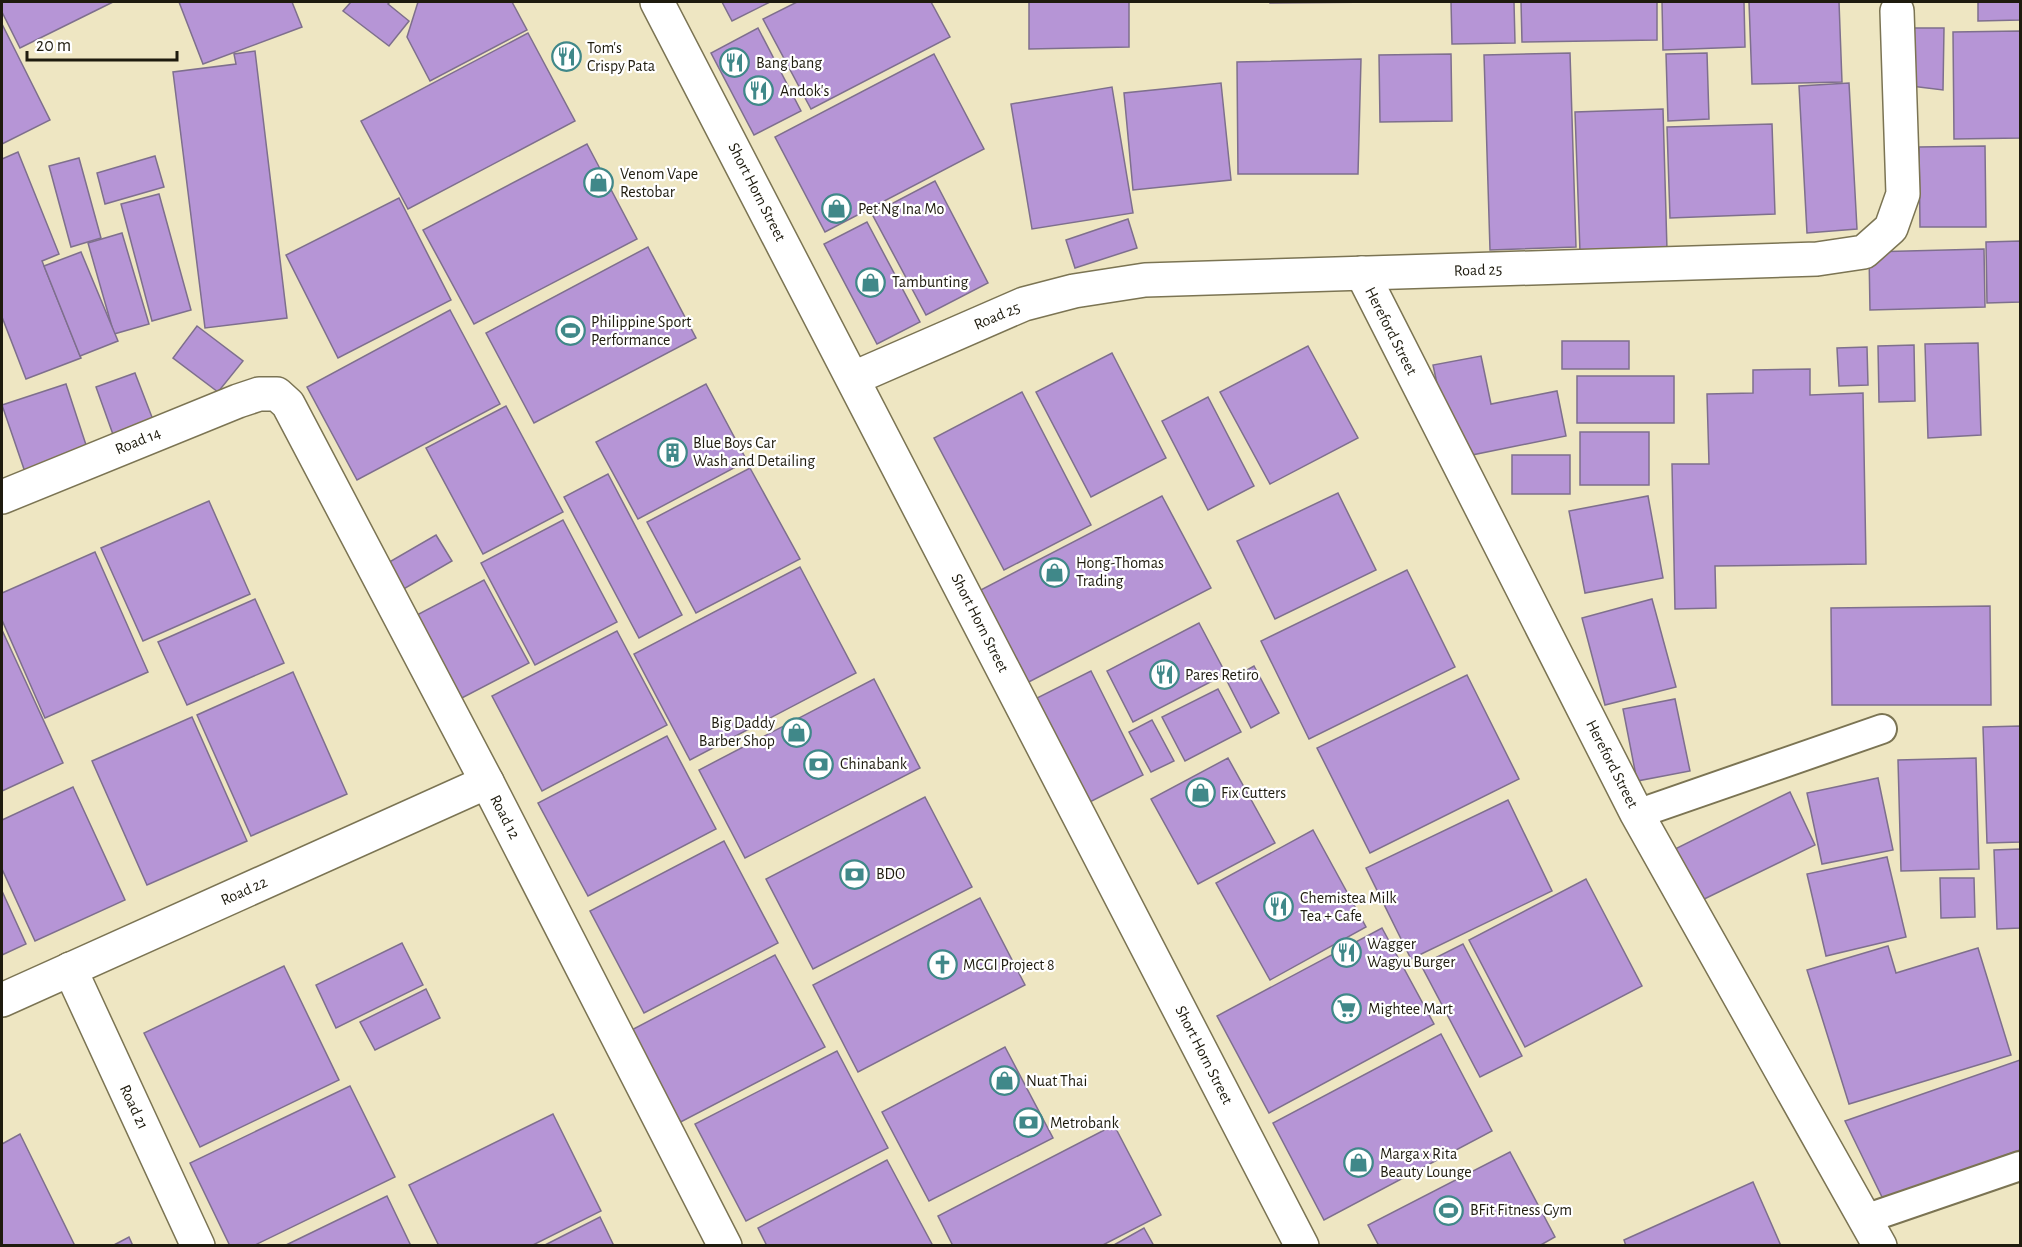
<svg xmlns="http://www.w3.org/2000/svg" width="2022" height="1247" viewBox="0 0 2022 1247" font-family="'Alegreya Sans',sans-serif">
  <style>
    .building { fill: #b695d6; stroke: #7e6f8d; stroke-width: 1.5 }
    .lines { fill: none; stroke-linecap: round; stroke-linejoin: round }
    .service-casing { stroke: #7b7453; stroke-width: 32 }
    .minor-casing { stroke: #7b7453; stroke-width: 36 }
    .tertiary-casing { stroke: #7b7453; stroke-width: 36 }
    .service { stroke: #fff; stroke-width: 28 }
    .minor { stroke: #fff; stroke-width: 33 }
    .tertiary { stroke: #fff; stroke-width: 33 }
    .labels { text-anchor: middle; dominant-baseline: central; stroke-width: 4.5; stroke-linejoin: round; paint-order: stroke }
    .poi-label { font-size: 16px; fill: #1e1b0e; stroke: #fff; text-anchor: start }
    .street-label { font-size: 16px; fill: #1e1b0e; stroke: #fff }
  </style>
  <rect width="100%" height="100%" fill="#eee6c2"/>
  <g class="building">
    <polygon points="2,2 113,2 20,48 2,12"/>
    <polygon points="179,2 292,2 302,27 203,64"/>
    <polygon points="351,2 390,2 388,4 409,21 389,46 343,11"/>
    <polygon points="418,2 512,2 527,30 430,81 407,37"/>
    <polygon points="722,2 770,2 732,21"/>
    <polygon points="797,2 931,2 950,37 811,109 763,19"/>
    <polygon points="1029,2 1129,2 1129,47 1029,49"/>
    <polygon points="1270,2 1384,2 1270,3"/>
    <polygon points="1451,2 1514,2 1515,43 1452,44"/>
    <polygon points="1521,2 1657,2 1657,40 1522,42"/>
    <polygon points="1662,2 1744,2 1745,47 1663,50"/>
    <polygon points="1749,2 1839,2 1842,82 1752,84"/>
    <polygon points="1978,2 2020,2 2020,20 1978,21"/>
    <polygon points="2,24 50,120 2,144"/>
    <polygon points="758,28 801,111 754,135 711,53"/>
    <polygon points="1905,28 1944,28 1943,90 1903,85"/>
    <polygon points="2020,31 2020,138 1954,139 1953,32"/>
    <polygon points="528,33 575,121 408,209 361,121"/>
    <polygon points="255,51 287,318 205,328 173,72 236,64 234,54"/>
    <polygon points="1570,53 1576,247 1490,250 1484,55"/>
    <polygon points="1707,53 1709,119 1668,121 1666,54"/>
    <polygon points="934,54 984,149 825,232 775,137"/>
    <polygon points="1451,54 1452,121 1380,122 1379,55"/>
    <polygon points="1361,59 1358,174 1238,174 1237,62"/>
    <polygon points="1221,83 1231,180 1133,190 1124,93"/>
    <polygon points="1849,83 1857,229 1807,233 1799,86"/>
    <polygon points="1112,87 1133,213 1032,229 1011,104"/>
    <polygon points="1663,109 1667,250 1580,252 1575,112"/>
    <polygon points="1772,124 1775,214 1670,218 1667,127"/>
    <polygon points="587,144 637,239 474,324 423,230"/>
    <polygon points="1985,146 1986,227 1920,227 1919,147"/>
    <polygon points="18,152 59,254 42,261 81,358 26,379 2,317 2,159"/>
    <polygon points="155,156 164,187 105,204 97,173"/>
    <polygon points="79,158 101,238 71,247 49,166"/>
    <polygon points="935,181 988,283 926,315 872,214"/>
    <polygon points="159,194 191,310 152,321 121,204"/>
    <polygon points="399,198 451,300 338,358 286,255"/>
    <polygon points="1128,219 1137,248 1075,268 1066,240"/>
    <polygon points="867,222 920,322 877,344 824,244"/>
    <polygon points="122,233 149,324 114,334 88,243"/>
    <polygon points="2020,241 2020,302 1987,303 1986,242"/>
    <polygon points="648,247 696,338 534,423 486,333"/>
    <polygon points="1984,249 1985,307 1870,310 1869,252"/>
    <polygon points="81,252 118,341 80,356 44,266"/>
    <polygon points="450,310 500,404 357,480 307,387"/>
    <polygon points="197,326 243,361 218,392 173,358"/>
    <rect x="1562" y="341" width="67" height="28"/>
    <polygon points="1978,343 1981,435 1928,438 1925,344"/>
    <polygon points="1914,345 1915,401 1879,402 1878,346"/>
    <polygon points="1308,346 1358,438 1270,484 1220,392"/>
    <polygon points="1867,347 1868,385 1839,386 1837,348"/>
    <polygon points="1112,353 1166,458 1091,497 1036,392"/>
    <polygon points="1481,356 1491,404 1557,391 1566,436 1462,457 1455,419 1445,421 1433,365"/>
    <polygon points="1810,369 1810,395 1863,393 1866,564 1715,566 1716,608 1675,609 1672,464 1709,464 1707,394 1753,393 1753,370"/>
    <polygon points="135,373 155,425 115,440 96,387"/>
    <rect x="1577" y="376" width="97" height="47"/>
    <polygon points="66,384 89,454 26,475 2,405"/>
    <polygon points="706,384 747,461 638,519 596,442"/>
    <polygon points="1022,392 1091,525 1004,570 934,438"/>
    <polygon points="1208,397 1254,486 1208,510 1162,421"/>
    <polygon points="506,406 563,512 483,554 426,448"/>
    <rect x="1580" y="432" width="69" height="53"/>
    <rect x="1512" y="455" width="58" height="39"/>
    <polygon points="750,468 800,559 696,613 647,522"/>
    <polygon points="608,474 682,615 639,638 564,497"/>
    <polygon points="1338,493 1376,570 1275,619 1237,541"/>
    <polygon points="1162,496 1211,588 1021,686 973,594"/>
    <polygon points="1648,496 1663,578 1585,593 1569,511"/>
    <polygon points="209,501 250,594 143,641 101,548"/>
    <polygon points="563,520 617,622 535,665 481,563"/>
    <polygon points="436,535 452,561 395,594 379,568"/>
    <polygon points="95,552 148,672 45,718 2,620 2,593"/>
    <polygon points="800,567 856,673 690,760 634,654"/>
    <polygon points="1407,570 1455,667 1309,739 1261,641"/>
    <polygon points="484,580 529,663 458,700 413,617"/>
    <polygon points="255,599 284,663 187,705 158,642"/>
    <polygon points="1652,599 1676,687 1605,705 1582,618"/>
    <polygon points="1990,606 1991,705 1832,705 1831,608"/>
    <polygon points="1199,623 1226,674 1133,722 1107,671"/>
    <polygon points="2,630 63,763 2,791"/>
    <polygon points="617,631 667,725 542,791 492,696"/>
    <polygon points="1254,666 1279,713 1251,728 1227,681"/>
    <polygon points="1091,671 1143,775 1078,808 1025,704"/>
    <polygon points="293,672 347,794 251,836 197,715"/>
    <polygon points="1467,675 1519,779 1370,853 1317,748"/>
    <polygon points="874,679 920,768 745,858 699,770"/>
    <polygon points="1218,689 1241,732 1185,761 1162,717"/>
    <polygon points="1675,699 1690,771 1637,781 1623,709"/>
    <polygon points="192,717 247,841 147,885 92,761"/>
    <polygon points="1152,720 1174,761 1151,772 1129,732"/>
    <polygon points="2020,726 2020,842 1987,843 1983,727"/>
    <polygon points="667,736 716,829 588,896 538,803"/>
    <polygon points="1228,758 1275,843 1198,884 1151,799"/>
    <polygon points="1976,758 1979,869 1901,871 1898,760"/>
    <polygon points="1878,778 1893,850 1822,864 1807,793"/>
    <polygon points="73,787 125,900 35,941 2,869 2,820"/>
    <polygon points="1790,792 1815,845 1692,905 1663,855"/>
    <polygon points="925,797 972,887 813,969 766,879"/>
    <polygon points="1508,800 1552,891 1411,959 1366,868"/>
    <polygon points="1313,830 1366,927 1270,980 1216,883"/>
    <polygon points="724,841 778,943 644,1013 590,911"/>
    <polygon points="2020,849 2020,928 1997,929 1994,850"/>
    <polygon points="1887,857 1906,937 1826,956 1807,874"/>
    <polygon points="1940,878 1974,878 1975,917 1941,918"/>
    <polygon points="1586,879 1642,986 1525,1047 1469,940"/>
    <polygon points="2,891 26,944 2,955"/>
    <polygon points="980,898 1025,985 858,1072 813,985"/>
    <polygon points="1382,928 1434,1024 1269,1113 1217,1016"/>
    <polygon points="402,943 423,985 336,1028 316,985"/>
    <polygon points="1463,944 1522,1056 1480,1077 1421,965"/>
    <polygon points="1888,946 1896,973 1978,948 2011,1055 1849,1104 1807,970"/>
    <polygon points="775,955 825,1047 671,1127 622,1035"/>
    <polygon points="284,966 339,1080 200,1147 144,1033"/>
    <polygon points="426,989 440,1018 375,1050 360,1022"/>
    <polygon points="1441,1034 1492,1131 1324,1220 1273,1123"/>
    <polygon points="1005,1047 1053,1138 929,1201 882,1112"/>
    <polygon points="837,1051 888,1148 746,1221 695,1124"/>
    <polygon points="2020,1060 2020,1150 1883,1199 1845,1121"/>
    <polygon points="350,1086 395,1177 253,1246 230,1246 190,1163"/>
    <polygon points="553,1114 601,1211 531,1246 439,1246 409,1185"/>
    <polygon points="1114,1125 1161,1215 1101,1246 953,1246 938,1216"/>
    <polygon points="20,1134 75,1246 2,1246 2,1144"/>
    <polygon points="1510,1152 1555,1237 1539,1246 1379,1246 1368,1225"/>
    <polygon points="887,1160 933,1246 767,1246 758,1228"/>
    <polygon points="1753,1182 1781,1246 1626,1246 1624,1240"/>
    <polygon points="387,1196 411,1246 284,1246"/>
    <polygon points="600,1217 614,1246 543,1246"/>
    <polygon points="1144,1228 1154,1246 1112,1246"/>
    <polygon points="129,1237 133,1246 112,1246"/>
  </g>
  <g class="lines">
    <defs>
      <g id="service">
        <polyline points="1637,814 1882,729"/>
        <polyline points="1865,1219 2020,1166"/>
      </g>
      <g id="minor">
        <polyline points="1362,273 1637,814 1880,1246"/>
        <polyline points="854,378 1024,304 1074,291 1145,280 1817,259 1864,252 1891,228 1903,194 1897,11"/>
        <polyline points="2,497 238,401 259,394 277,394 288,404 487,782 725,1246"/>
        <polyline points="70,969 198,1246"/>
        <polyline points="2,1000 487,782"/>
      </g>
      <polyline id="tertiary" points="657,2 1302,1246"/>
    </defs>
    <use href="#service" class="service-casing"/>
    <use href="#minor" class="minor-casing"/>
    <use href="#tertiary" class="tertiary-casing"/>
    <use href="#service" class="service"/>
    <use href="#minor" class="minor"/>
    <use href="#tertiary" class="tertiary"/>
  </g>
  <defs>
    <symbol id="restaurant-ring" viewBox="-11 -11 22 22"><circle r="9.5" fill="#fff" stroke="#408889" stroke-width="1.5"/><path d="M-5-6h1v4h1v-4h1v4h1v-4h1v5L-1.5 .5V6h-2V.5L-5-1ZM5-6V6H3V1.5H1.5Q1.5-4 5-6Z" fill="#408889"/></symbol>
    <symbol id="shop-ring" viewBox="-11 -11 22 22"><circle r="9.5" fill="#fff" stroke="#408889" stroke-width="1.5"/><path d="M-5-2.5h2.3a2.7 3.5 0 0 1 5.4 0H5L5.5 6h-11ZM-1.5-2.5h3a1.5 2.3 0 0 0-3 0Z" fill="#408889"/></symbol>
    <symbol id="stadium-ring" viewBox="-11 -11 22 22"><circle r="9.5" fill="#fff" stroke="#408889" stroke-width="1.5"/><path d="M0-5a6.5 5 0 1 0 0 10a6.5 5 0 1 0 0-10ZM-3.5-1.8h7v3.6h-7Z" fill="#408889"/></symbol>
    <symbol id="building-ring" viewBox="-11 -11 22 22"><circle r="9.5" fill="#fff" stroke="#408889" stroke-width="1.5"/><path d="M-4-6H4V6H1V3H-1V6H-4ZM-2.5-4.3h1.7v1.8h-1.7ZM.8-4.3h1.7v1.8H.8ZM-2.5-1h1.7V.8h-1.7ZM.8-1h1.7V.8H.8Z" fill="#408889"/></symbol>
    <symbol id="bank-ring" viewBox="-11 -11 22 22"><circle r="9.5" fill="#fff" stroke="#408889" stroke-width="1.5"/><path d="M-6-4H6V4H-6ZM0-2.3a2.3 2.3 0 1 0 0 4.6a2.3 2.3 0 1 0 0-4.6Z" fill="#408889"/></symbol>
    <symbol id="church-ring" viewBox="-11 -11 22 22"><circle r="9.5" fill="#fff" stroke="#408889" stroke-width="1.5"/><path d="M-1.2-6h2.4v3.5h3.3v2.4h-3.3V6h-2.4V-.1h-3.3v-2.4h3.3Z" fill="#408889"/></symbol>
    <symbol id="supermarket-ring" viewBox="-11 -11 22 22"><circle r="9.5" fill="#fff" stroke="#408889" stroke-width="1.5"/><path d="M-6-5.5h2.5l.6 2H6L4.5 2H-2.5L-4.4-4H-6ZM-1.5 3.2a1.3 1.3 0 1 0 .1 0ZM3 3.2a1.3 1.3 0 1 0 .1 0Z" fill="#408889"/></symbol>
  </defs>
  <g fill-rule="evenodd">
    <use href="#restaurant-ring" x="550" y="40" width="33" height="33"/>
    <use href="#restaurant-ring" x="718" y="46" width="33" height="33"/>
    <use href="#restaurant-ring" x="742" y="74" width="33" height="33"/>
    <use href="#shop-ring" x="582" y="166" width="33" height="33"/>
    <use href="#shop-ring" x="820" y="192" width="33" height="33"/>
    <use href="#shop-ring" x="854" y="266" width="33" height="33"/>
    <use href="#stadium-ring" x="554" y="314" width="33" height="33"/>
    <use href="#building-ring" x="656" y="436" width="33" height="33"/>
    <use href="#shop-ring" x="1038" y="556" width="33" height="33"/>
    <use href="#restaurant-ring" x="1148" y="658" width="33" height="33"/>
    <use href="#shop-ring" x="780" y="716" width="33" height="33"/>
    <use href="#bank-ring" x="802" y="748" width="33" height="33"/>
    <use href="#shop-ring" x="1184" y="776" width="33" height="33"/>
    <use href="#bank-ring" x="838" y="858" width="33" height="33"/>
    <use href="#restaurant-ring" x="1262" y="890" width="33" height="33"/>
    <use href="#restaurant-ring" x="1330" y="936" width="33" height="33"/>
    <use href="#church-ring" x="926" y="948" width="33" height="33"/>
    <use href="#supermarket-ring" x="1330" y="992" width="33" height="33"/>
    <use href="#shop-ring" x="988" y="1064" width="33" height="33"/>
    <use href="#bank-ring" x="1012" y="1106" width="33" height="33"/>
    <use href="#shop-ring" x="1342" y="1146" width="33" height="33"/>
    <use href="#stadium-ring" x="1432" y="1194" width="33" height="33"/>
  </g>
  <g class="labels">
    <g class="poi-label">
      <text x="587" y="48">Tom's<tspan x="587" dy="18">Crispy Pata</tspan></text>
      <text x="756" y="63">Bang bang</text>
      <text x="780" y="91">Andok's</text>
      <text x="620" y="174">Venom Vape<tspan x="620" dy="18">Restobar</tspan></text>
      <text x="858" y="209">Pet Ng Ina Mo</text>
      <text x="892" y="282">Tambunting</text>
      <text x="591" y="322">Philippine Sport<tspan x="591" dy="18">Performance</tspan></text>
      <text x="693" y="443">Blue Boys Car<tspan x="693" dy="18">Wash and Detailing</tspan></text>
      <text x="1076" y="563">Hong-Thomas<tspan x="1076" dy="18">Trading</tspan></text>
      <text x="1185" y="675">Pares Retiro</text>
      <text x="775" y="723" text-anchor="end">Big Daddy<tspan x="775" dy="18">Barber Shop</tspan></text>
      <text x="840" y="764">Chinabank</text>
      <text x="1221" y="793">Fix Cutters</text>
      <text x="876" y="874">BDO</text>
      <text x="1300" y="898">Chemistea Milk<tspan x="1300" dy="18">Tea + Cafe</tspan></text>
      <text x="1367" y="944">Wagger<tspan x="1367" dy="18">Wagyu Burger</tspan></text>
      <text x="963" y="965">MCGI Project 8</text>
      <text x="1368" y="1009">Mightee Mart</text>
      <text x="1026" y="1081">Nuat Thai</text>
      <text x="1050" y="1123">Metrobank</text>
      <text x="1380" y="1154">Marga x Rita<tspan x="1380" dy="18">Beauty Lounge</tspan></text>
      <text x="1470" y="1210">BFit Fitness Gym</text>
    </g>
    <g class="street-label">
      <text transform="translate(757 192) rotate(63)">Short Horn Street</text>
      <text transform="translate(1478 270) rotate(-2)">Road 25</text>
      <text transform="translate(997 316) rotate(-23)">Road 25</text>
      <text transform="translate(1391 331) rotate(63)">Hereford Street</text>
      <text transform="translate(138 441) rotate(-22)">Road 14</text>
      <text transform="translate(980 623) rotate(63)">Short Horn Street</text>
      <text transform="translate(1612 764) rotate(63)">Hereford Street</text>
      <text transform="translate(505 817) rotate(63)">Road 12</text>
      <text transform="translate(244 891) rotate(-24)">Road 22</text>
      <text transform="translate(1204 1055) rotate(63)">Short Horn Street</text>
      <text transform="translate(134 1107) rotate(65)">Road 21</text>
    </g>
  </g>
  <rect width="2022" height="1247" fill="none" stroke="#1e1b0e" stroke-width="6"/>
  <path d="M27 51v9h150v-9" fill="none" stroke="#1e1b0e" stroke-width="3"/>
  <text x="36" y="51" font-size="18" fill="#1e1b0e" stroke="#ffffff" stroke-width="4.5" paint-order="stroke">20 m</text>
</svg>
